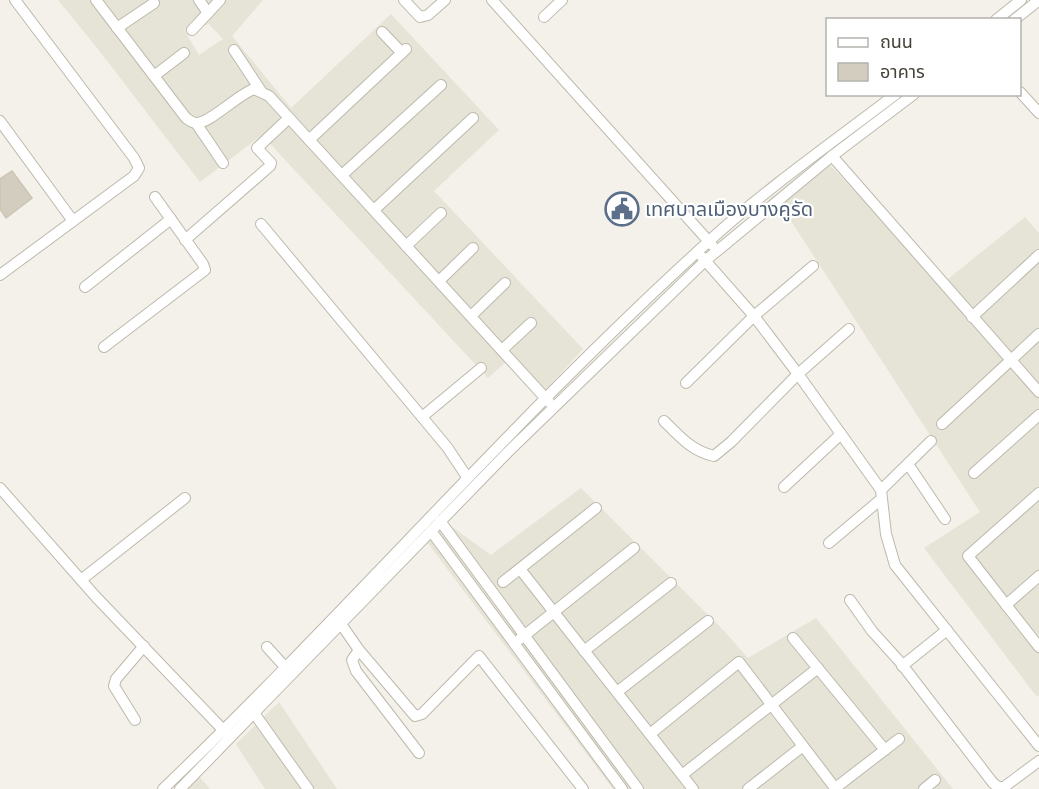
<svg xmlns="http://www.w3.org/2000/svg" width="1039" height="789" viewBox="0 0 1039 789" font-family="'Work Sans','Noto Sans Thai',sans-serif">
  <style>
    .residential { fill: #e6e3d7; fill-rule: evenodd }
    .building { fill: #d3cdbf; stroke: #cdc5b3; stroke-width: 1.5 }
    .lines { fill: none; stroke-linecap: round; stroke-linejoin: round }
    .minor-casing { stroke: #bdb9ac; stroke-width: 12 }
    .minor { stroke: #fff; stroke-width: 10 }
    .labels { text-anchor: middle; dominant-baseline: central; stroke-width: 4.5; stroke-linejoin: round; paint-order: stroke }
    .service-label { font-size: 20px; fill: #4e5e75; stroke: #fff; text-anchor: start }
  </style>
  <rect width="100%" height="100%" fill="#f3f1e9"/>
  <g class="residential">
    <path d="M58 0H263L232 36 291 108 391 14 499 130 434 191 583 349 539 397 508 360 488 378 262 135 200 182 98 49ZM209 24 223 39 199 55 181 25 186 32Z"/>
    <polygon points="830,165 943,283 1025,217 1039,233 1039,695 1037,697 924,548 980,512 780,204"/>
    <polygon points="581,488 725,632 748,658 816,618 953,789 613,789 427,542 448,524 491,555"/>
    <polygon points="279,702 337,789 265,789 236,744"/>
    <polygon points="199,776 210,789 187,789"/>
  </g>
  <polygon class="building" points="12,171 32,198 6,218 0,209 0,179"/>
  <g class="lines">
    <defs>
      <g id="minor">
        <path d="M96 0 186 118C189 120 191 122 195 123 209 125 238 94 254 89L269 96 549 402"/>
        <polyline points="199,0 208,13"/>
        <polyline points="404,0 420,17 428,15 445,0"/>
        <polyline points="492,0 712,245"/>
        <polyline points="544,17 562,0"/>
        <polyline points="996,20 1021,0"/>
        <polyline points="1014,20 1039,0"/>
        <polyline points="117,28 154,3"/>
        <polyline points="192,30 220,0"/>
        <polyline points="382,32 402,53"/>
        <polyline points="234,50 261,91"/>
        <polyline points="154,76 184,53"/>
        <polyline points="1020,92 1039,113"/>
        <polyline points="0,121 73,221"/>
        <polyline points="196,123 223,163"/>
        <polyline points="309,140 406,49"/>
        <polyline points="832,156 1039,392"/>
        <polyline points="342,175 441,85"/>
        <polyline points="374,210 473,118"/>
        <polyline points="261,224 447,447 467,477"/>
        <polyline points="185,240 270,166 271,163 257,148 289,118"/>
        <polyline points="406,246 441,213"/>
        <polyline points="702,257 754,316 798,374 881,490 886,534 895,565 1039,746"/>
        <polyline points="0,275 134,176 139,168 134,158 15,0"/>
        <polyline points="439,281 473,248"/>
        <polyline points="85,287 171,219"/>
        <polyline points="471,316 505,283"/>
        <polyline points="972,317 1039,255"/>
        <polyline points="104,347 205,270 203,264 155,197"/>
        <polyline points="502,350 531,323"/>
        <polyline points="686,383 754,316 813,266"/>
        <polyline points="422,417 481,368"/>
        <path d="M664 421C680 437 692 451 714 456L731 442 798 374 849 329"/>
        <polyline points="942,424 1039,334"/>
        <polyline points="908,464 945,519"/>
        <polyline points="974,473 1039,415"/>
        <polyline points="784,487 841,434"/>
        <polyline points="0,488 96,597 228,735"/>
        <polyline points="881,490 931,441"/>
        <polyline points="1039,493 968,556 1039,647"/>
        <polyline points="440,521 638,789"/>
        <polyline points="431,531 622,789"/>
        <polyline points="829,543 880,500"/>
        <polyline points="520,569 693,789"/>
        <polyline points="81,580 185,498"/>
        <polyline points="503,582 596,508"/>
        <polyline points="850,600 872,631 900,662 993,783 998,787 1004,787 1039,761"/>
        <polyline points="1006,605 1039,576"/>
        <polyline points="341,624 359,650 415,716 422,714 479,656 583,789"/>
        <polyline points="793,638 885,750"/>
        <polyline points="520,639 634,548"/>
        <polyline points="267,647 285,667"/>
        <polyline points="359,650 352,660 356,671 419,753"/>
        <polyline points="584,651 671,583"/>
        <polyline points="902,666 947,630"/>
        <polyline points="617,692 708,621"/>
        <polyline points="254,713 308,789"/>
        <polyline points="135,720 114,686 116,679 144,646"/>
        <polyline points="650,734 739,662 835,788"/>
        <polyline points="682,775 818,668"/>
        <path d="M163 789C349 611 517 415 708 242 767 188 833 142 896 94"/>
        <polyline points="180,789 508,452 705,261 832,156 914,94"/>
        <polyline points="748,789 803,746"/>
        <polyline points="834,789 899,739"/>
        <polyline points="924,789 935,780"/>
      </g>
    </defs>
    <use href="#minor" class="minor-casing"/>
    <use href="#minor" class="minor"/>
  </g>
  <defs>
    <symbol id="civic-ring" viewBox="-11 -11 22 22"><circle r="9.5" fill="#fff" stroke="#5c6f8a" stroke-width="1.5"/><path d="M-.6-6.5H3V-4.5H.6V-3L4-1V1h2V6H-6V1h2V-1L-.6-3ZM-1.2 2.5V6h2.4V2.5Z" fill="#5c6f8a"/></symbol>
  </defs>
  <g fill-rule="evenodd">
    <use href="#civic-ring" x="603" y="190" width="38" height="38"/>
  </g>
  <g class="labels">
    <g class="service-label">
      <text x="645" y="209">เทศบาลเมืองบางคูรัด</text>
    </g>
  </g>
  <rect x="826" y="18" width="195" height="78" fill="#ffffff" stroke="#b5b3af" stroke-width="1.5"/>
  <rect x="838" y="38" width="30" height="9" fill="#ffffff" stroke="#b5b3af" stroke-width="1.5"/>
  <text x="880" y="48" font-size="18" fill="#464138">ถนน</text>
  <rect x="838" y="63" width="30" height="18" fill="#d3cdbf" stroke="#b5b3af" stroke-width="1.5"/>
  <text x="880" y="78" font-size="18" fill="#464138">อาคาร</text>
</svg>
